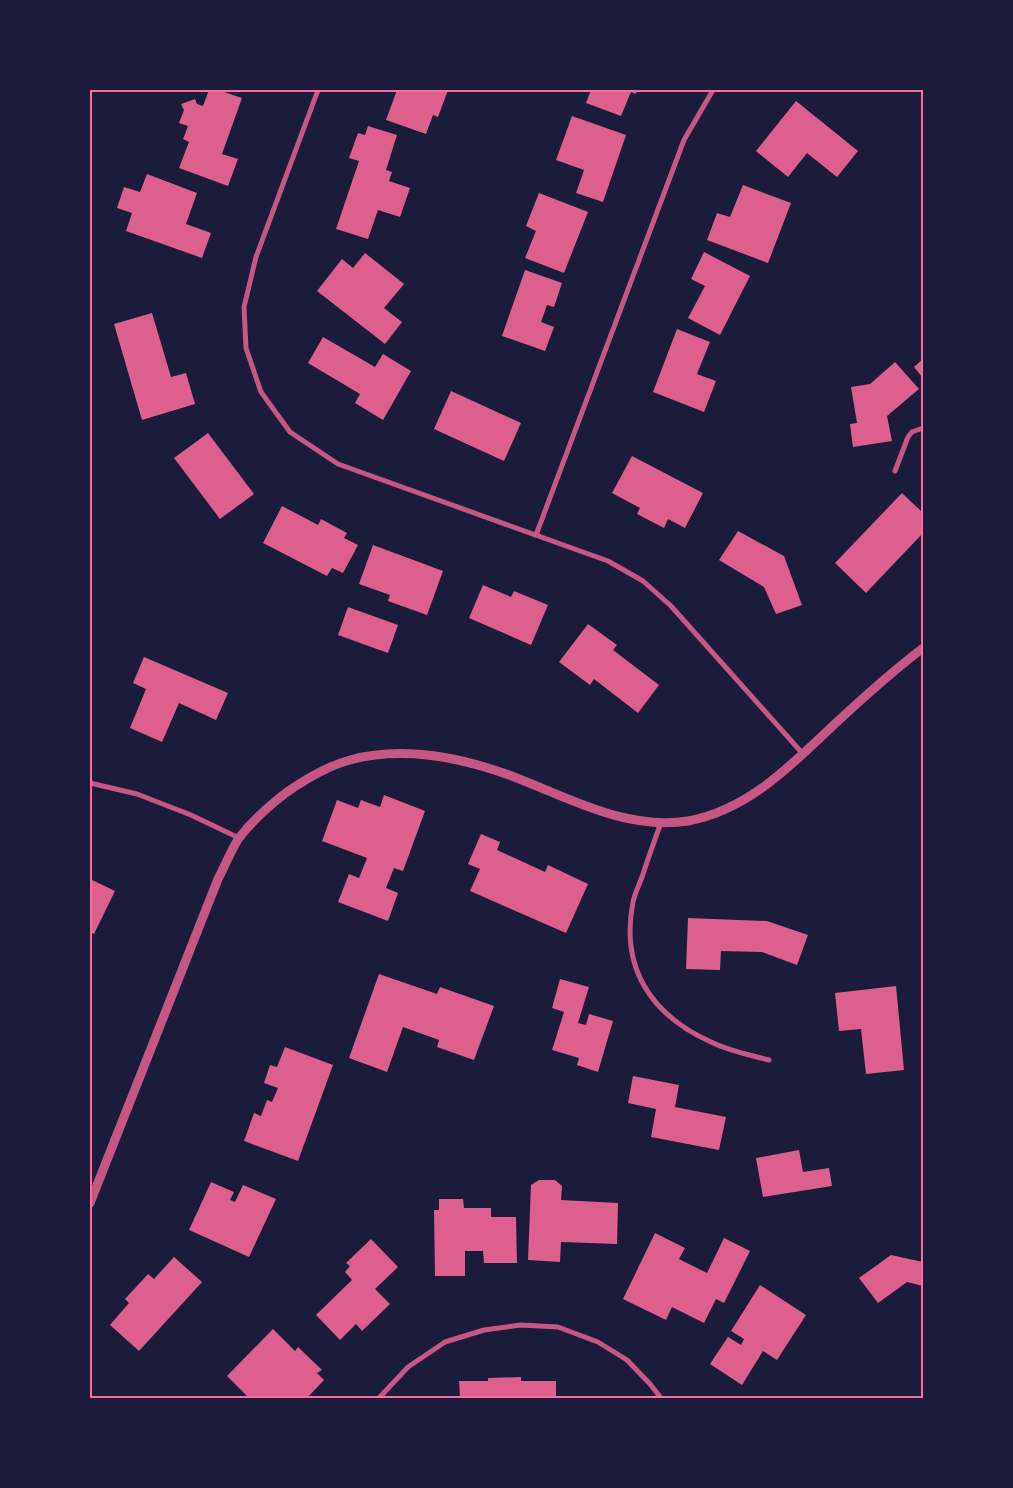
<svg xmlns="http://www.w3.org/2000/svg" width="1013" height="1488" viewBox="0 0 1013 1488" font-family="Cabin,sans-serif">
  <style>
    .building { fill: #dd5f8e }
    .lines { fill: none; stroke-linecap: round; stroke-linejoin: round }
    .minor { stroke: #c65784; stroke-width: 5 }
    .tertiary { stroke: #c65784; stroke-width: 9 }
    .neatline { fill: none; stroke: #ff6b9d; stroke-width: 2 }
  </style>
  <rect width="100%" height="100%" fill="#1b1b3a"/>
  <g class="building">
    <polygon points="209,90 218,90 242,98 222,154 238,159 228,186 179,168 189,142 183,139 188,126 179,123 184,110 181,104 195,99 197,104 203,106"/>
    <polygon points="397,90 404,92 405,90 448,90 438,117 433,115 426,134 386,120"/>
    <polygon points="591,90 637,90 636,94 631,92 621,116 586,103"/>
    <polygon points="796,101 858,151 837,177 807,153 788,177 756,151"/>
    <polygon points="572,116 626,135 603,202 576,193 584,170 556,160"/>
    <polygon points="368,126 397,135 386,170 392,172 389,181 410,188 400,217 378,210 368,239 336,229 359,161 349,158 358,133 365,135"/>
    <polygon points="147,174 197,193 186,224 211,233 202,258 126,231 132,213 117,208 124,187 140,192"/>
    <polygon points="743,185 791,203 768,263 707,240 717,213 730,217"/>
    <polygon points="539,193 588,212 564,273 525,258 536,231 526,226"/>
    <polygon points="704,252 750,276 720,335 688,318 705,286 691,279"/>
    <polygon points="365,253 404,284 384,308 402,322 385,344 317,291 342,259 353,268"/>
    <polygon points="525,270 562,283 554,307 547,305 541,322 554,327 545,351 502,336"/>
    <polygon points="152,313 171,377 186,373 195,404 142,420 114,324"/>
    <polygon points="677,329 710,342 697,374 716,381 704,412 653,392"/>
    <polygon points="323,337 375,367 383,354 411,371 383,420 355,403 360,394 308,363"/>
    <polygon points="923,359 923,378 914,367"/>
    <polygon points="895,362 919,389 887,416 892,441 853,447 850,424 857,423 851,387 870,384"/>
    <polygon points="451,391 521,423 504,461 434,429"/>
    <polygon points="208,433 254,494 220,519 174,458"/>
    <polygon points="632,456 703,493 685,528 668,519 664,528 637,514 640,508 612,493"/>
    <polygon points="902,493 923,513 923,533 866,593 835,563"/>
    <polygon points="282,506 318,525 321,519 347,533 344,538 358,545 343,573 332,568 327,576 263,543"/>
    <polygon points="738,531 784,556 802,605 776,614 764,587 719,560"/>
    <polygon points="373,545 443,571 427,615 388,601 390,595 359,584"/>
    <polygon points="483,585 511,597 514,591 548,605 531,645 469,618"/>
    <polygon points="348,607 398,625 388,653 338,635"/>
    <polygon points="588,624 617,645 613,650 659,685 638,713 594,679 590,685 559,662"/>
    <polygon points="144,657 228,693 216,720 179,703 162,742 130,728 146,689 133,683"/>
    <polygon points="384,795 425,811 403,871 394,868 386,888 398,893 388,921 338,902 349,874 359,878 367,858 322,841 337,800 358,808 361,800 380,807"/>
    <polygon points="481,834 500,842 497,850 545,872 548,865 588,884 566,933 470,891 480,869 468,864"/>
    <polygon points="90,879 115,891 94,934 90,932"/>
    <polygon points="688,918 767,921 808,935 797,965 762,952 721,951 720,970 686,969"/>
    <polygon points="379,974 437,994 440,987 494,1006 474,1060 437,1047 439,1040 403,1027 387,1072 349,1058"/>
    <polygon points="560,979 589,987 578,1023 586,1025 589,1014 613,1021 598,1072 577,1065 579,1058 552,1050 564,1012 552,1008"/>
    <polygon points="896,986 904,1070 866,1074 861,1029 839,1031 835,993"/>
    <polygon points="285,1047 333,1065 298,1161 244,1141 254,1113 261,1116 267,1100 272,1102 278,1088 264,1083 270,1065 277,1067"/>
    <polygon points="633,1076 679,1085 675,1107 726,1117 719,1150 651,1137 656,1109 628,1103"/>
    <polygon points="799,1150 803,1172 829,1168 832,1186 763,1197 756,1158"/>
    <polygon points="539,1180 555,1180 562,1186 561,1200 618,1203 617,1244 561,1242 560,1262 528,1260 531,1185"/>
    <polygon points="211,1182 234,1192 230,1200 235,1202 243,1185 276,1199 249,1257 189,1230"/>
    <polygon points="439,1199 463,1199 464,1208 491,1208 491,1217 516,1217 517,1263 484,1263 483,1251 465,1251 465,1276 435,1276 434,1210 439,1210"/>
    <polygon points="655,1233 685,1248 679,1259 707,1273 724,1238 750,1251 724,1303 716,1299 704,1323 672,1307 666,1320 623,1299"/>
    <polygon points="371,1239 398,1267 375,1289 390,1304 362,1331 356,1324 340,1340 316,1315 352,1280 345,1272 350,1266 346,1263"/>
    <polygon points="891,1255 923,1262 923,1286 907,1282 878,1303 859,1278"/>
    <polygon points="174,1257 202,1282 139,1351 110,1325 129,1303 125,1299 148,1274 154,1279"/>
    <polygon points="760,1285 806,1315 777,1360 763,1351 742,1385 710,1364 728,1337 741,1345 744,1339 731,1331"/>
    <polygon points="273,1329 295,1351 298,1347 322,1370 317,1373 324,1380 307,1398 249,1398 227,1376"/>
    <polygon points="521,1377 521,1381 556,1381 556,1398 460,1398 459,1381 488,1381 488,1378"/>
  </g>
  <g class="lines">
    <g class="minor">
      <polyline points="318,90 256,257 244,307 246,348 261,392 290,432 338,464 608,561 643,581 671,606 803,754"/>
      <polyline points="895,471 908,437 912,432 923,428"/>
      <polyline points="536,535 684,140 713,90"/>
      <polyline points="90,783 137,794 191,815 239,838"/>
      <path d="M661 823C654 841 648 859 642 877 639 885 635 893 633 902 620 968 651 1015 711 1042 729 1051 750 1055 769 1060"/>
      <polyline points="379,1398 408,1367 445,1342 484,1330 521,1325 558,1327 598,1342 627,1360 650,1384 661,1398"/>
    </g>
    <path class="tertiary" d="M90 1203 218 879C225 866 231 850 239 838 252 821 270 805 287 792 306 779 327 766 350 760 402 746 459 757 509 775 566 796 624 831 688 821 750 810 794 762 838 721 866 695 893 671 923 648"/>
  </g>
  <rect width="1013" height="1488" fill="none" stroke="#1b1b3a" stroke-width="182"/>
  <rect x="91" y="91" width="831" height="1306" class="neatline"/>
</svg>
